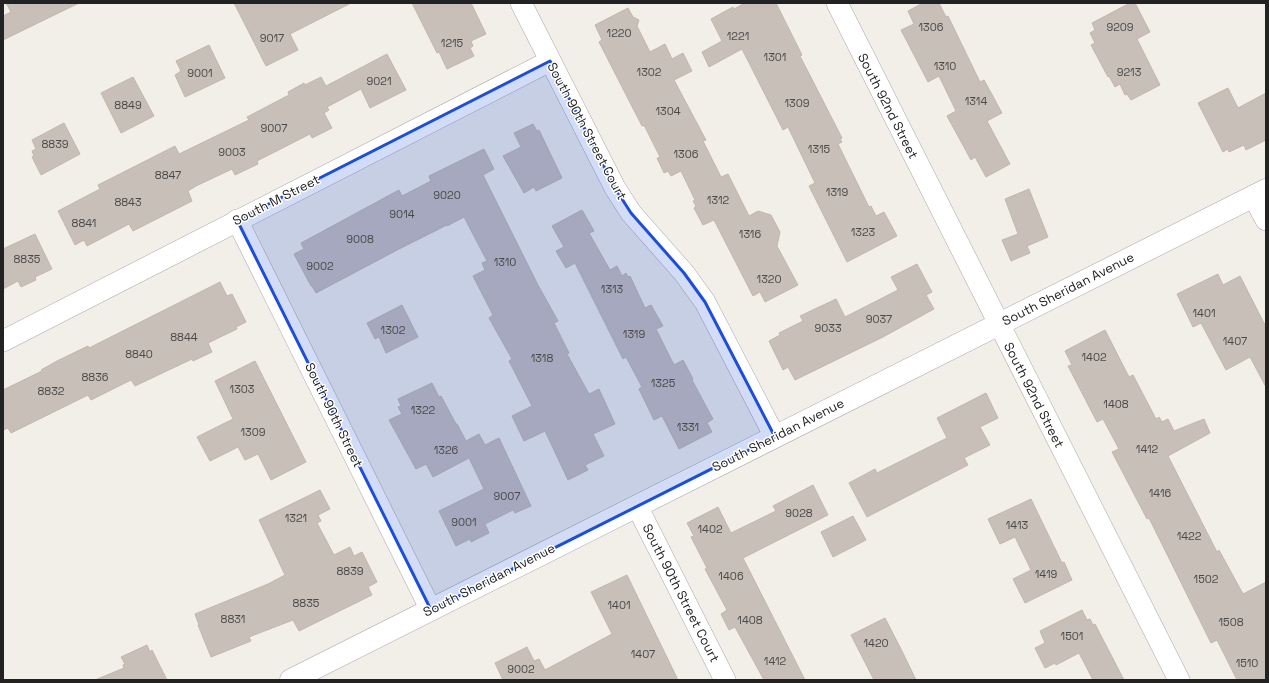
<svg xmlns="http://www.w3.org/2000/svg" width="1269" height="683" viewBox="0 0 1269 683" font-family="'Space Grotesk',sans-serif">
  <style>
    .building { fill: #c7bfb8; stroke: #c4b6ab }
    .lines { fill: none; stroke-linecap: round; stroke-linejoin: round }
    .minor-casing { stroke: #a9a9a9; stroke-width: 22 }
    .tertiary-casing { stroke: #a9a9a9; stroke-width: 23 }
    .minor { stroke: #fff; stroke-width: 21 }
    .tertiary { stroke: #fff; stroke-width: 22 }
    .marked { fill: #1d4ed8; fill-opacity: 0.2; stroke: #1d4ed8; stroke-width: 3; stroke-linejoin: round }
    .labels { text-anchor: middle; dominant-baseline: central; stroke-width: 3; stroke-linejoin: round; paint-order: stroke }
    .number-label { font-size: 11px; fill: #4b4948 }
    .street-label { font-size: 13px; fill: #222; stroke: #fff }
  </style>
  <rect width="100%" height="100%" fill="#f2efe9"/>
  <g class="building">
    <polygon points="6,3 79,3 3,40 3,16 11,12"/>
    <polygon points="234,3 351,3 290,34 298,50 266,66"/>
    <polygon points="412,3 471,3 486,34 471,41 473,46 470,48 474,56 447,69 439,52 437,53"/>
    <polygon points="745,3 776,3 802,55 800,56 842,138 840,139 842,142 838,144 869,207 871,206 876,216 884,212 897,236 847,262 809,186 815,183 788,127 783,130 742,49 709,67 702,52 722,41 711,19 733,7 734,9"/>
    <polygon points="923,3 939,3 946,17 948,16 980,82 984,80 1002,113 987,121 1010,164 986,177 975,157 971,160 947,116 956,111 939,76 928,82 901,30 914,24 908,11"/>
    <polygon points="1130,3 1135,3 1150,32 1137,39 1160,85 1131,100 1127,94 1125,95 1120,84 1115,87 1109,76 1108,77 1091,45 1095,43 1090,33 1095,30 1092,23"/>
    <polygon points="628,8 633,17 639,20 637,26 650,52 665,44 672,59 683,53 692,71 674,80 706,140 703,141 721,177 728,174 749,216 758,211 771,215 780,232 777,246 798,285 765,302 760,292 753,296 714,220 703,225 694,208 696,206 693,201 695,200 681,171 671,176 668,171 664,173 657,158 660,157 644,125 642,126 599,42 602,40 595,25"/>
    <polygon points="209,45 225,78 185,97 175,75 181,71 176,61"/>
    <polygon points="387,54 406,90 370,108 361,89 327,107 329,110 324,113 332,128 312,138 310,134 257,161 258,164 235,175 232,169 196,186 188,191 192,201 133,231 129,224 87,246 84,240 75,245 58,211 100,189 98,185 175,146 179,154 249,120 247,117 289,95 288,92 304,83 305,85 321,77 326,86"/>
    <polygon points="133,77 154,116 121,133 101,93"/>
    <polygon points="1228,88 1238,108 1266,93 1266,140 1246,150 1244,145 1229,152 1228,149 1223,152 1198,103"/>
    <polygon points="64,123 80,154 41,175 32,157 34,156 32,151 36,149 32,140"/>
    <polygon points="533,124 537,131 539,130 562,178 536,191 534,187 524,193 503,156 521,147 514,133"/>
    <polygon points="484,149 494,169 483,175 538,285 558,321 554,323 569,353 567,354 589,394 599,389 615,424 593,434 604,456 585,465 588,470 568,480 545,431 524,441 512,416 532,406 509,361 512,359 489,318 493,315 473,276 485,270 482,263 487,261 464,217 447,226 447,225 401,248 316,293 312,286 311,286 294,254 304,249 301,243 399,190 402,196 431,181 429,176"/>
    <polygon points="1029,189 1048,237 1027,246 1030,253 1011,261 1002,240 1018,234 1005,199"/>
    <polygon points="582,210 594,231 589,233 610,270 617,266 622,276 626,273 628,277 630,276 645,308 651,305 663,326 656,329 674,365 683,360 693,379 692,380 713,419 707,423 712,432 679,449 662,416 654,420 639,389 642,387 626,357 623,359 575,263 566,268 556,251 564,247 552,226"/>
    <polygon points="35,234 52,269 35,277 36,280 21,287 18,281 3,289 3,249"/>
    <polygon points="917,264 932,292 926,295 934,309 883,337 795,380 788,367 783,370 769,341 780,335 779,333 803,321 800,316 836,299 845,317 898,290 891,277"/>
    <polygon points="1218,274 1223,285 1240,276 1266,327 1266,387 1250,357 1226,370 1201,323 1193,327 1177,294"/>
    <polygon points="220,282 227,296 232,294 246,322 236,327 237,329 208,343 212,352 193,361 192,359 135,386 131,380 91,400 88,395 11,433 8,428 3,430 3,390 42,371 41,370 57,361 88,346 89,348"/>
    <polygon points="402,305 418,337 386,353 379,337 375,339 367,323"/>
    <polygon points="1105,330 1129,377 1133,375 1156,419 1159,417 1162,422 1168,419 1174,431 1204,419 1210,433 1168,456 1217,552 1219,550 1243,594 1266,582 1266,680 1237,680 1217,640 1211,643 1149,518 1147,519 1112,452 1119,449 1103,419 1097,422 1068,366 1072,365 1065,351"/>
    <polygon points="255,361 306,462 271,480 258,454 245,460 238,447 210,461 197,437 233,419 215,381"/>
    <polygon points="432,383 439,397 441,396 456,424 457,424 466,441 479,434 485,445 499,438 531,506 515,513 513,510 485,524 489,533 471,542 470,539 456,546 439,511 484,489 469,458 433,477 426,464 416,469 389,420 402,414 398,407 401,406 398,399"/>
    <polygon points="986,393 998,418 980,427 990,445 964,458 968,465 867,517 849,483 875,469 877,473 947,438 937,418"/>
    <polygon points="813,485 828,515 743,558 805,680 764,680 735,627 729,630 721,614 727,610 705,569 707,568 691,537 694,536 687,523 718,507 731,533 776,511 773,506"/>
    <polygon points="320,490 330,509 318,515 321,521 317,523 334,555 350,547 354,556 362,552 377,582 368,587 372,595 299,631 293,620 249,637 251,641 211,657 198,625 199,625 195,614 268,584 285,575 259,520"/>
    <polygon points="1031,499 1062,563 1064,562 1072,580 1025,603 1013,579 1031,570 1015,537 1000,544 988,519"/>
    <polygon points="853,516 866,540 833,557 821,532"/>
    <polygon points="627,575 678,680 503,680 495,663 527,647 534,661 539,659 545,670 612,634 591,592"/>
    <polygon points="1082,610 1087,620 1090,619 1093,625 1095,624 1124,680 1093,680 1079,653 1056,665 1055,663 1045,668 1035,648 1045,643 1040,631"/>
    <polygon points="885,618 902,651 916,680 874,680 851,635"/>
    <polygon points="147,645 150,652 152,650 167,680 95,680 124,668 123,665 125,664 121,657"/>
  </g>
  <g class="lines">
    <defs>
      <g id="minor">
        <polyline points="521,3 615,188 631,213 684,273 705,302 775,437"/>
        <polyline points="837,3 1179,680"/>
        <polyline points="1253,196 1266,220"/>
        <polyline points="237,220 431,610"/>
        <polyline points="3,341 550,61"/>
        <polyline points="637,506 725,680"/>
      </g>
      <polyline id="tertiary" points="291,680 1266,190"/>
    </defs>
    <use href="#minor" class="minor-casing"/>
    <use href="#tertiary" class="tertiary-casing"/>
    <use href="#minor" class="minor"/>
    <use href="#tertiary" class="tertiary"/>
  </g>
  <path class="marked" d="M550 61 615 188 631 213 684 273 705 302 775 437 431 610 237 220Z"/>
  <g class="labels">
    <g class="number-label">
      <text x="931" y="27">1306</text>
      <text x="1120" y="27">9209</text>
      <text x="619" y="33">1220</text>
      <text x="738" y="36">1221</text>
      <text x="272" y="38">9017</text>
      <text x="452" y="43">1215</text>
      <text x="775" y="57">1301</text>
      <text x="945" y="66">1310</text>
      <text x="649" y="72">1302</text>
      <text x="1129" y="72">9213</text>
      <text x="200" y="73">9001</text>
      <text x="379" y="81">9021</text>
      <text x="976" y="101">1314</text>
      <text x="797" y="103">1309</text>
      <text x="128" y="105">8849</text>
      <text x="668" y="111">1304</text>
      <text x="274" y="128">9007</text>
      <text x="55" y="144">8839</text>
      <text x="819" y="149">1315</text>
      <text x="232" y="152">9003</text>
      <text x="686" y="154">1306</text>
      <text x="168" y="175">8847</text>
      <text x="837" y="192">1319</text>
      <text x="447" y="195">9020</text>
      <text x="718" y="200">1312</text>
      <text x="128" y="202">8843</text>
      <text x="402" y="214">9014</text>
      <text x="84" y="223">8841</text>
      <text x="863" y="232">1323</text>
      <text x="750" y="234">1316</text>
      <text x="360" y="239">9008</text>
      <text x="27" y="259">8835</text>
      <text x="505" y="262">1310</text>
      <text x="320" y="266">9002</text>
      <text x="769" y="279">1320</text>
      <text x="612" y="289">1313</text>
      <text x="1204" y="313">1401</text>
      <text x="879" y="319">9037</text>
      <text x="828" y="328">9033</text>
      <text x="393" y="330">1302</text>
      <text x="634" y="334">1319</text>
      <text x="184" y="337">8844</text>
      <text x="1235" y="341">1407</text>
      <text x="139" y="354">8840</text>
      <text x="1094" y="357">1402</text>
      <text x="542" y="358">1318</text>
      <text x="95" y="377">8836</text>
      <text x="663" y="383">1325</text>
      <text x="242" y="389">1303</text>
      <text x="51" y="391">8832</text>
      <text x="1116" y="404">1408</text>
      <text x="423" y="410">1322</text>
      <text x="688" y="427">1331</text>
      <text x="253" y="432">1309</text>
      <text x="1147" y="449">1412</text>
      <text x="446" y="450">1326</text>
      <text x="1160" y="493">1416</text>
      <text x="507" y="496">9007</text>
      <text x="799" y="513">9028</text>
      <text x="296" y="518">1321</text>
      <text x="464" y="522">9001</text>
      <text x="1017" y="525">1413</text>
      <text x="710" y="529">1402</text>
      <text x="1189" y="536">1422</text>
      <text x="350" y="571">8839</text>
      <text x="1046" y="574">1419</text>
      <text x="731" y="576">1406</text>
      <text x="1206" y="579">1502</text>
      <text x="306" y="603">8835</text>
      <text x="619" y="605">1401</text>
      <text x="233" y="619">8831</text>
      <text x="750" y="620">1408</text>
      <text x="1231" y="622">1508</text>
      <text x="1072" y="636">1501</text>
      <text x="876" y="643">1420</text>
      <text x="643" y="654">1407</text>
      <text x="775" y="661">1412</text>
      <text x="1247" y="663">1510</text>
      <text x="521" y="669">9002</text>
    </g>
    <g class="street-label">
      <text transform="translate(888 106) rotate(63)">South 92nd Street</text>
      <text transform="translate(587 131) rotate(62)">South 90th Street Court</text>
      <text transform="translate(276 200) rotate(-27)">South M Street</text>
      <text transform="translate(1068 289) rotate(-27)">South Sheridan Avenue</text>
      <text transform="translate(1034 395) rotate(63)">South 92nd Street</text>
      <text transform="translate(334 415) rotate(64)">South 90th Street</text>
      <text transform="translate(778 435) rotate(-27)">South Sheridan Avenue</text>
      <text transform="translate(489 580) rotate(-27)">South Sheridan Avenue</text>
      <text transform="translate(681 593) rotate(63)">South 90th Street Court</text>
    </g>
  </g>
  <rect width="1269" height="683" fill="none" stroke="#222222" stroke-width="8"/>
</svg>
